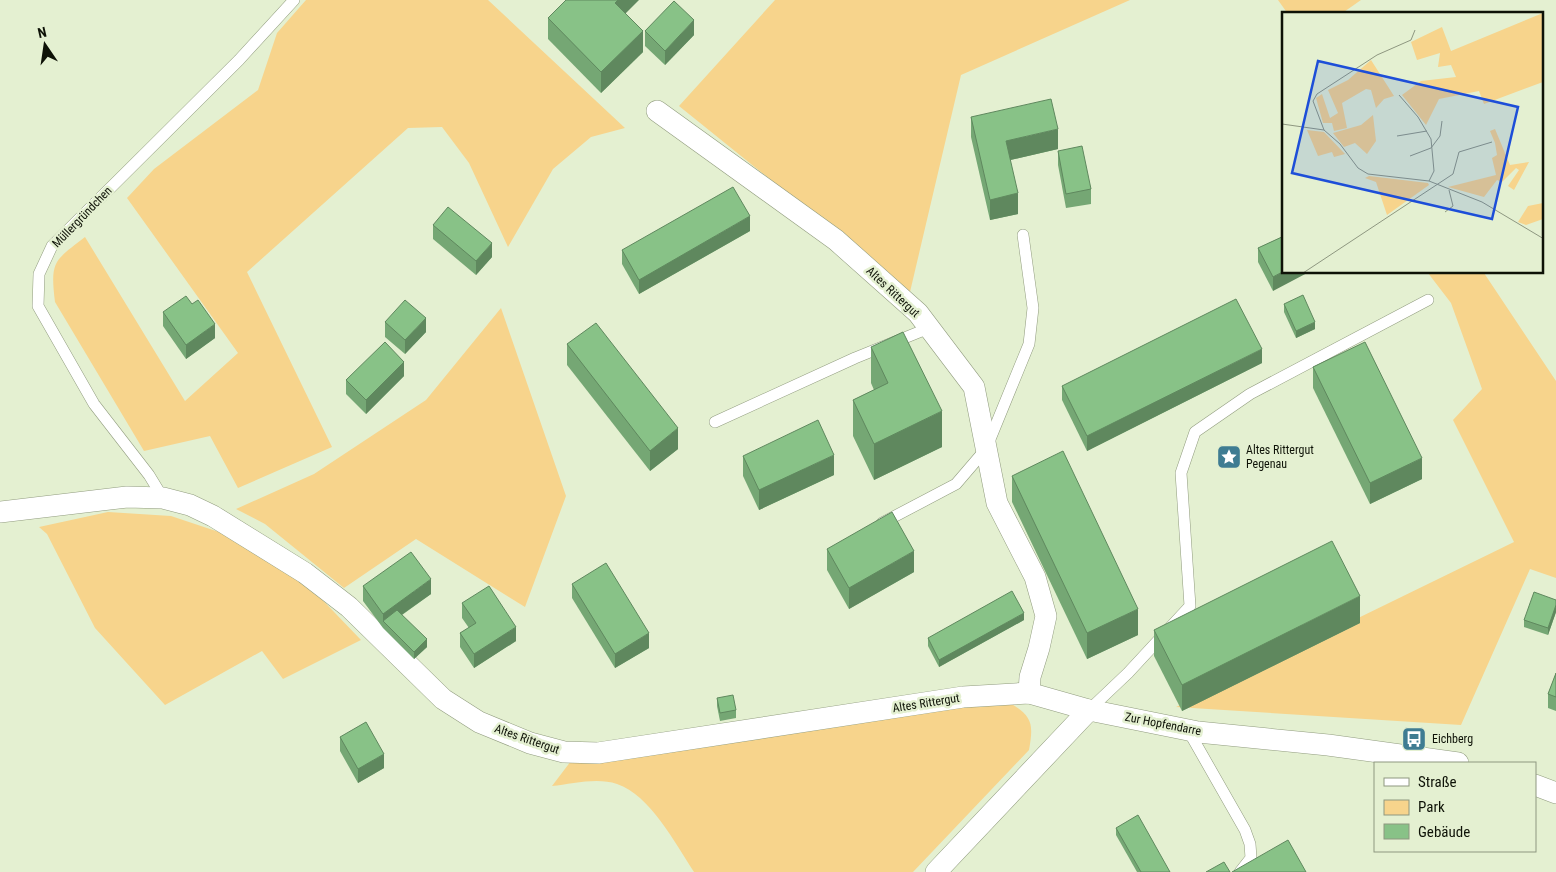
<svg xmlns="http://www.w3.org/2000/svg" width="1556" height="872" viewBox="0 0 1556 872" font-family="'Roboto Condensed',sans-serif">
  <style>
    .green { fill: #f7d48c }
    .lines { fill: none; stroke-linecap: round; stroke-linejoin: round }
    .service-casing { stroke: #919c7f; stroke-width: 12 }
    .minor-casing { stroke: #919c7f; stroke-width: 22 }
    .service { stroke: #fff; stroke-width: 11 }
    .minor { stroke: #fff; stroke-width: 21 }
    .wall { fill: #75a774 }
    .shaded-wall { fill: #5f885e }
    .building { fill: #88c287; stroke: #5f885e }
    .labels { text-anchor: middle; dominant-baseline: central; stroke-width: 5; stroke-linejoin: round; paint-order: stroke }
    .street-label { font-size: 12px; fill: #0e1207; stroke: #e4f0d1 }
    .poi-label { font-size: 12px; fill: #0e1207; stroke: #e4f0d1; text-anchor: start }
    .inset-road { fill: none; stroke: #8e9780; stroke-width: 1 }
    .view { fill: #1d4ed8; fill-opacity: 0.15; stroke: #1d4ed8; stroke-width: 2.5 }
    .inset-edge { fill: none; stroke: #0e1207; stroke-width: 2.5 }
  </style>
  <rect width="100%" height="100%" fill="#e4f0d1"/>
  <g class="green">
    <path d="M306 0H488L625 128 591 137 553 169 508 247 469 163 442 127 408 128 247 272 332 447 238 488 210 436 144 451 55 302C50 261 54 261 85 237L185 401 238 353 127 198 154 169 258 90 277 33Z"/>
    <polygon points="775,0 1130,0 961,75 910,292 679,106"/>
    <polygon points="1278,0 1361,0 1341,14 1288,14"/>
    <polygon points="1428,273 1484,273 1556,381 1556,578 1530,569 1461,725 1176,707 1514,542 1453,420 1482,389 1451,303"/>
    <polygon points="501,308 566,496 525,607 416,539 344,588 265,524 236,509 314,474 426,400"/>
    <polygon points="108,512 171,516 237,538 310,587 361,640 283,679 262,651 165,705 95,628 47,534 39,527"/>
    <path d="M1007 701C1032 716 1034 722 1029 750L913 872H694C675 843 650 795 617 784 597 777 572 784 552 786L571 761Z"/>
  </g>
  <g class="lines">
    <defs>
      <g id="service">
        <polyline points="715,422 855,358 929,328"/>
        <polyline points="163,498 149,475 94,404 38,306 39,274 52,246 239,60 294,0"/>
        <polyline points="882,523 956,484 986,449 1029,344 1033,308 1023,235"/>
        <polyline points="1089,710 1128,673 1190,606 1181,473 1195,432 1250,394 1428,300"/>
        <polyline points="1188,730 1245,830 1250,844 1251,858 1240,872"/>
      </g>
      <g id="minor">
        <polyline points="657,111 836,240 918,313 974,387 997,503 1035,577 1046,616 1039,648 1030,677 1029,693"/>
        <polyline points="0,512 127,497 163,498 190,505 213,516 305,573 349,607 443,699 479,722 530,743 564,752 598,753 963,697 1029,693 1089,710 1198,732 1328,745 1458,763"/>
        <polyline points="1535,785 1556,793"/>
        <polyline points="936,872 1089,710"/>
      </g>
    </defs>
    <use href="#service" class="service-casing"/>
    <use href="#minor" class="minor-casing"/>
    <use href="#service" class="service"/>
    <use href="#minor" class="minor"/>
  </g>
  <g class="wall">
    <polygon points="625,13 643,52 601,93 548,39 548,18"/>
    <polygon points="645,31 694,35 665,65 645,46"/>
    <polygon points="971,117 1058,149 1010,160 1018,214 990,220 971,137"/>
    <polygon points="1058,151 1091,189 1091,204 1066,208 1058,165"/>
    <polygon points="433,225 492,257 476,275 433,239"/>
    <polygon points="750,231 639,294 622,264 622,250"/>
    <polygon points="1284,236 1273,291 1258,262 1258,248"/>
    <polygon points="1284,304 1315,329 1296,338 1284,312"/>
    <polygon points="163,312 215,338 186,359 163,326"/>
    <polygon points="385,322 426,332 405,354 385,337"/>
    <polygon points="567,344 678,449 650,471 567,365"/>
    <polygon points="871,347 942,447 874,480 853,436 853,400 874,390 871,383"/>
    <polygon points="1262,363 1087,451 1062,400 1062,386"/>
    <polygon points="1313,367 1422,479 1370,504 1313,388"/>
    <polygon points="404,376 366,414 346,394 346,380"/>
    <polygon points="743,456 834,475 759,510 743,476"/>
    <polygon points="1012,476 1138,635 1087,659 1012,502"/>
    <polygon points="827,549 914,572 849,609 827,570"/>
    <polygon points="572,584 649,648 615,668 572,598"/>
    <polygon points="363,586 431,594 402,615 427,647 414,659 383,628 363,601"/>
    <polygon points="1556,600 1556,612 1548,635 1524,627 1524,620"/>
    <polygon points="462,603 516,641 474,668 460,647 460,633 469,628 462,618"/>
    <polygon points="1024,620 939,667 928,646 928,638"/>
    <polygon points="1360,623 1182,711 1154,656 1154,630"/>
    <polygon points="1556,673 1556,711 1548,708 1548,694"/>
    <polygon points="717,698 736,710 736,718 720,721 717,706"/>
    <polygon points="340,737 384,768 358,783 340,751"/>
    <polygon points="1116,828 1170,872 1137,872 1116,835"/>
  </g>
  <g class="shaded-wall">
    <polygon points="618,0 639,0 615,24 615,3"/>
    <polygon points="694,20 694,35 665,65 665,51"/>
    <polygon points="643,31 643,52 601,93 601,72"/>
    <polygon points="1058,129 1058,149 1006,161 1006,141"/>
    <polygon points="1018,193 1018,214 990,220 990,200"/>
    <polygon points="750,216 750,231 639,294 639,280"/>
    <polygon points="492,243 492,257 476,275 476,261"/>
    <polygon points="1284,271 1284,272 1309,272 1273,291 1273,277"/>
    <polygon points="426,318 426,332 405,354 405,340"/>
    <polygon points="1315,322 1315,329 1296,338 1296,331"/>
    <polygon points="215,324 215,338 186,359 186,345"/>
    <polygon points="1262,349 1262,363 1087,451 1087,436"/>
    <polygon points="404,362 404,376 366,414 366,400"/>
    <polygon points="942,411 942,447 874,480 874,444"/>
    <polygon points="678,428 678,449 650,471 650,451"/>
    <polygon points="834,455 834,475 759,510 759,490"/>
    <polygon points="1422,458 1422,479 1370,504 1370,483"/>
    <polygon points="914,551 914,572 849,609 849,588"/>
    <polygon points="431,579 431,594 387,625 383,621 383,614"/>
    <polygon points="1360,596 1360,623 1182,711 1182,685"/>
    <polygon points="1556,605 1556,612 1548,635 1548,628"/>
    <polygon points="1138,609 1138,635 1087,659 1087,633"/>
    <polygon points="1024,613 1024,620 939,667 939,660"/>
    <polygon points="516,627 516,641 474,668 474,654"/>
    <polygon points="649,633 649,648 615,668 615,654"/>
    <polygon points="427,639 427,647 414,659 414,652"/>
    <polygon points="384,754 384,768 358,783 358,769"/>
  </g>
  <g class="building">
    <polygon points="566,0 618,0 615,3 643,31 601,72 548,18"/>
    <polygon points="674,1 694,20 665,51 645,31"/>
    <polygon points="1051,99 1058,129 1006,141 1018,193 990,200 971,117"/>
    <polygon points="1082,146 1091,189 1066,194 1058,151"/>
    <polygon points="733,187 750,216 639,280 622,250"/>
    <polygon points="448,207 492,243 476,261 433,225"/>
    <polygon points="1284,236 1284,271 1273,277 1258,248"/>
    <polygon points="1303,295 1315,322 1296,331 1284,304"/>
    <polygon points="186,296 192,304 198,300 215,324 186,345 163,312"/>
    <polygon points="1236,299 1262,349 1087,436 1062,386"/>
    <polygon points="405,300 426,318 405,340 385,322"/>
    <polygon points="596,323 678,428 650,451 567,344"/>
    <polygon points="903,332 942,411 874,444 853,400 888,383 871,347"/>
    <polygon points="385,342 404,362 366,400 346,380"/>
    <polygon points="1365,342 1422,458 1370,483 1313,367"/>
    <polygon points="818,420 834,455 759,490 743,456"/>
    <polygon points="1063,451 1138,609 1087,633 1012,476"/>
    <polygon points="892,512 914,551 849,588 827,549"/>
    <polygon points="1332,541 1360,596 1182,685 1154,630"/>
    <polygon points="411,552 431,579 383,614 363,586"/>
    <polygon points="606,563 649,633 615,654 572,584"/>
    <polygon points="489,586 516,627 474,654 460,633 476,623 462,603"/>
    <polygon points="1012,591 1024,613 939,660 928,638"/>
    <polygon points="1534,592 1556,600 1556,605 1548,628 1524,620"/>
    <polygon points="397,610 427,639 414,652 383,621"/>
    <polygon points="1556,673 1556,697 1548,694"/>
    <polygon points="733,695 736,710 720,713 717,698"/>
    <polygon points="366,722 384,754 358,769 340,737"/>
    <polygon points="1138,815 1170,872 1141,872 1116,828"/>
    <polygon points="1288,840 1306,872 1232,872"/>
    <polygon points="1224,862 1230,872 1206,872"/>
  </g>
  <defs>
    <symbol id="sight-square" viewBox="-11 -11 22 22"><rect x="-9" y="-9" width="18" height="18" rx="4" fill="#3f7c92" stroke="#e4f0d1"/><path d="M0-6L1.8-2.2L6-1.7L2.9 1.2L3.7 5.4L0 3.3L-3.7 5.4L-2.9 1.2L-6-1.7L-1.8-2.2Z" fill="#fff"/></symbol>
    <symbol id="bus-square" viewBox="-11 -11 22 22"><rect x="-9" y="-9" width="18" height="18" rx="4" fill="#3f7c92" stroke="#e4f0d1"/><path d="M-5-6H5V4H4V6H2V4H-2V6H-4V4H-5ZM-3.5-4V0h7V-4ZM-3.5 1.2v1.5H-2V1.2ZM2 1.2v1.5H3.5V1.2Z" fill="#fff"/></symbol>
  </defs>
  <g fill-rule="evenodd">
    <use href="#sight-square" x="1215" y="443" width="28" height="28"/>
    <use href="#bus-square" x="1400" y="725" width="28" height="28"/>
  </g>
  <g class="labels">
    <g class="street-label">
      <text transform="translate(82 217) rotate(-46)">Müllergründchen</text>
      <text transform="translate(893 292) rotate(43)">Altes Rittergut</text>
      <text transform="translate(926 703) rotate(-9)">Altes Rittergut</text>
      <text transform="translate(1163 724) rotate(11)">Zur Hopfendarre</text>
      <text transform="translate(527 739) rotate(19)">Altes Rittergut</text>
    </g>
    <g class="poi-label">
      <text x="1246" y="450">Altes Rittergut<tspan x="1246" dy="14">Pegenau</tspan></text>
      <text x="1432" y="739">Eichberg</text>
    </g>
  </g>
  <g transform="translate(1282 12)">
    <rect width="261" height="261" fill="#e4f0d1"/>
    <path d="M261 1V70L202 92 197 79 157 87 144 113 120 83 139 69 174 65 169 53 156 55 158 41 135 48 129 30 160 15 169 39ZM89 48 112 84 102 87 94 96 89 78 84 77 60 91 65 116 52 119 50 111H41L34 86 40 82 48 106 56 101 46 78 66 68ZM91 103 94 129 85 142 73 131 62 135 51 121 79 113ZM213 117 228 153 247 150 232 178 226 174 237 158 234 156 220 170 215 168 202 185 166 175 214 163 210 146 215 143 213 131 208 119ZM25 118 42 120 63 142 52 145 50 140 36 144ZM87 164 146 171 147 173 105 203 94 170 83 166ZM261 191V207L244 213 236 210 246 194Z" fill="#f7d48c"/>
    <path class="inset-road" d="M117 83 136 105 149 127 152 159 147 169M0 112 42 118 58 132 76 156 86 162 147 169 200 190 262 227M42 118 31 89 35 82 95 43 129 28 133 18M115 124 145 119M128 144 149 136 158 124 160 109M163 200 171 194 167 178M21 261 171 162 177 140 210 130"/>
    <path class="view" d="M36 49 236 95 210 207 10 161Z"/>
    <rect width="261" height="261" class="inset-edge"/>
  </g>
  <rect x="1374" y="762" width="162" height="90" fill="#e4f0d1" stroke="#8e9780"/>
  <rect x="1384" y="778" width="25" height="8" fill="#ffffff" stroke="#8e9780"/>
  <text x="1418" y="787" font-size="15" fill="#0e1207">Straße</text>
  <rect x="1384" y="800" width="25" height="15" fill="#f7d48c" stroke="#8e9780"/>
  <text x="1418" y="812" font-size="15" fill="#0e1207">Park</text>
  <rect x="1384" y="824" width="25" height="15" fill="#88c287" stroke="#8e9780"/>
  <text x="1418" y="837" font-size="15" fill="#0e1207">Gebäude</text>
  <g transform="translate(45 45) rotate(347)" stroke="#e4f0d1" stroke-width="4" paint-order="stroke">
  <path d="M0-4L9 19L0 12L-9 19Z" fill="#0e1207"/>
  <text y="-8" font-size="14" font-weight="bold" text-anchor="middle" fill="#0e1207">N</text>
  </g>
</svg>
